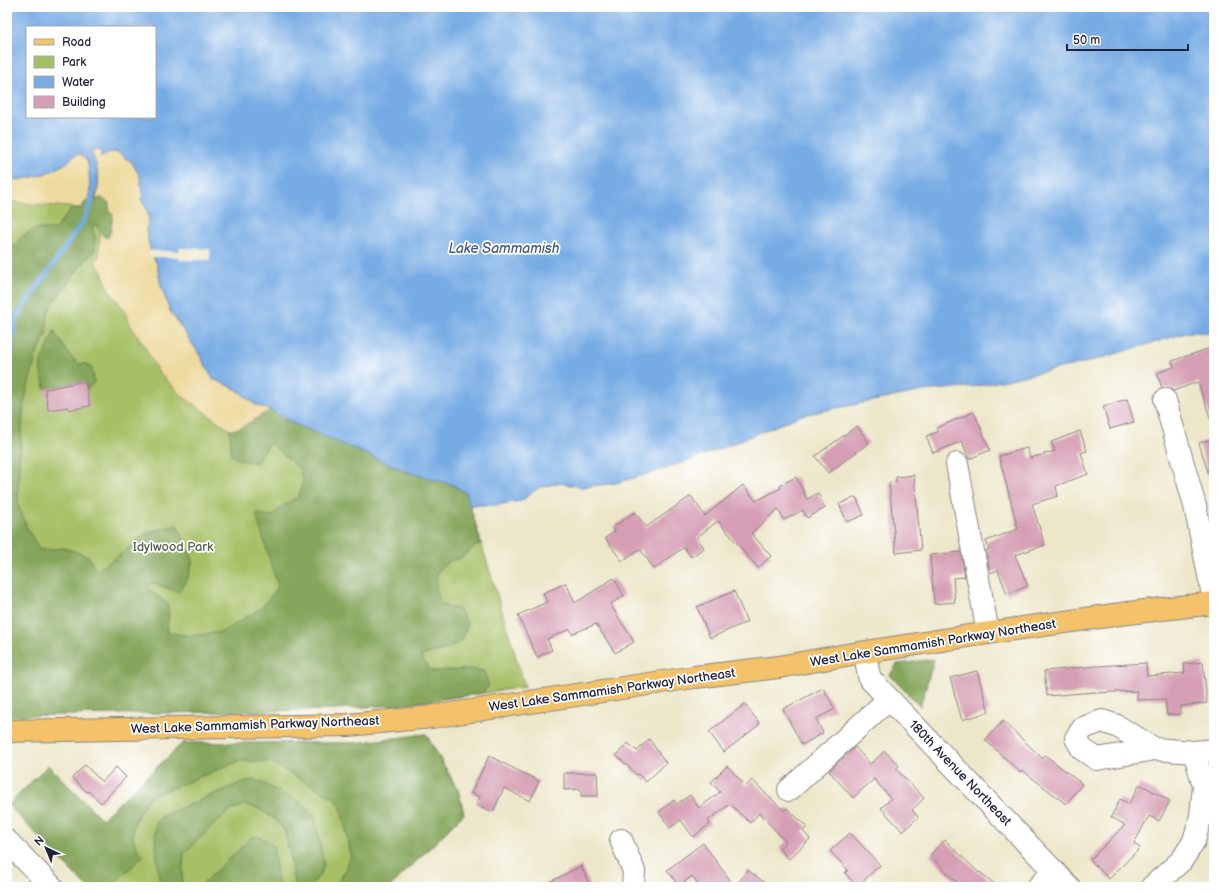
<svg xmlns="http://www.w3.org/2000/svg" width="1221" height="894" viewBox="0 0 1221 894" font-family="'Balsamiq Sans',sans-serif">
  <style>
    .green { fill: #a7c066; stroke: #647150 }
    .forest { fill: #85a65b; stroke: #54644b }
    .sand { fill: #eeda9e; stroke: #887e6c }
    .water { fill: #76abe4; stroke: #4c6690; fill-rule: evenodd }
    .pier { fill: #ede7ca }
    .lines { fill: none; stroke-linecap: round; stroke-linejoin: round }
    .stream { stroke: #76abe4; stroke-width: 5 }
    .building { fill: #d59eb4 }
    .minor-casing { stroke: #888482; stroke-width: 24 }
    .major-casing { stroke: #888482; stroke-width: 24 }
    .minor { stroke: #fff; stroke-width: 22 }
    .major { stroke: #f3c26a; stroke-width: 22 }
    .labels { text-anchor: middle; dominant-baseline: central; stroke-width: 3.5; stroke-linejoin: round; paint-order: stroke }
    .park-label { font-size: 13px; fill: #57614c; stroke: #fff }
    .street-label { font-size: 13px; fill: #22223b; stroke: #fff }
    .water-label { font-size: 14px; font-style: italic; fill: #44597f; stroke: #fff }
  </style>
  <rect width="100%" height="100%" fill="#fff"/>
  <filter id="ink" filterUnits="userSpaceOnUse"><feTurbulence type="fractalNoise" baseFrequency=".025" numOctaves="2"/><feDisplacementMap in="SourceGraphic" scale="8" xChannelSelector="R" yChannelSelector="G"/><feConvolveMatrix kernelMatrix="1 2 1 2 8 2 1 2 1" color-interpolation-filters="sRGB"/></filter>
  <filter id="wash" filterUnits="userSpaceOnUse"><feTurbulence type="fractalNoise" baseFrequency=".012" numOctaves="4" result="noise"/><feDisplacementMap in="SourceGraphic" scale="16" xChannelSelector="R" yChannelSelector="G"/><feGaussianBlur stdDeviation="0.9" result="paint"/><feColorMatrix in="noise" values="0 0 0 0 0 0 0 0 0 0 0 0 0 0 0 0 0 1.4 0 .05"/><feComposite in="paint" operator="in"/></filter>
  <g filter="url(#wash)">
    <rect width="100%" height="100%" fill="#ede7ca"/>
    <g class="green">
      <polygon points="67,163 270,410 466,493 525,687 410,704 317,710 7,716 7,180 19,180"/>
      <polygon points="426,734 458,790 464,814 390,887 87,887 61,860 102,819 183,743 356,743"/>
    </g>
    <g class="forest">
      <path d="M101 197 109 203 110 210 113 215 111 231 108 238 104 237 95 224 92 228 95 236V250L79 268 50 308 48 314 46 334 36 356 24 403 19 463 18 493V505L28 530 40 550 64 548 88 556 96 571 124 552 145 533 177 525 193 560 187 581 178 592 154 583 147 585 150 590 167 603 169 617 166 632 190 636 222 632 261 608 278 587 256 514 273 516 283 505 298 497 303 481 299 468 270 443 256 463 240 460 231 455 230 430 240 428 270 410 295 424 410 473 451 484 466 493 481 542 461 558 449 561 437 572 436 589 441 605 460 610 467 623 463 640 447 649 420 656 431 671 472 669 484 671 489 686 482 693 410 704 317 710 7 716V257C15 245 22 231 38 229 45 229 51 230 57 228L62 220 72 208H82L84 203 89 199 91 204 96 199H98Z"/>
      <path d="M54 330C61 343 67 353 78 364H86L92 369 94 382 87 390 85 381 45 389C44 380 39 373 41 364 44 352 52 342 54 330Z"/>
      <polygon points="934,659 920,707 890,675 897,664"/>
      <path d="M426 734 458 790 464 814 390 887H333L337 883 346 870 351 855 342 813 340 805 334 798 270 762 239 761 150 797C139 810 128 829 136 846 137 850 141 853 143 856L117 881 122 887H87L8 805 48 765 102 819 183 743H356Z"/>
      <polygon points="255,780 261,782 305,805 315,816 324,864 321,874 309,887 295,887 287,841 284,830 275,819 258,808 244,805 228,812 184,853 182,882 177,887 160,887 155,835 156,825 159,819 166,814 245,781"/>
      <path d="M253 836C262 837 267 839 273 846L279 887H199Z"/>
    </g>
    <g class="sand">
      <path d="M91 150H101V152L107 153 108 152H118L127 159 131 161 136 170 140 176 142 193 144 195 141 199 147 209 149 219 146 230 151 253 157 264 161 286 170 311 198 352 213 379 236 389 256 405 270 410 240 428 230 430 182 396 157 370 144 345 131 326 124 309 109 290 102 272 95 262 99 256 100 231 104 237 108 238 111 231 113 215 110 211 109 203 101 197 98 199H96C101 181 98 168 91 152Z"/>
      <path d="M78 154H80C83 157 86 159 87 162 92 171 90 189 89 199L84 203 82 208 32 204 7 201V180C28 180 48 175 65 163 70 160 72 156 78 154Z"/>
    </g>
    <path class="water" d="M7 7H1214V333L1189 332 1088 362 978 386 923 391 802 415 720 449 665 469 616 483 583 487 559 483 538 488 521 501 495 505H469L466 493 451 484 410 473 295 424 270 410 256 405 236 389 213 379 198 352 170 311 161 286 157 264 151 253 146 230 149 219 147 209 141 199 144 195 142 193 140 176 131 161 127 159 118 152H108L105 156 100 157 101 150H91V152C99 168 102 190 91 205L89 199 90 185 88 164 87 160 80 154C71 155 72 160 65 164 47 174 28 180 7 180ZM27 27H155V117H27Z"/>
    <polygon class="pier" points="179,248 210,249 210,260 179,260 179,257 150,257 149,253 148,251 179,251"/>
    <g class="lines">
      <polyline class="stream" points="7,369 16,318 84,220 92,200"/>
    </g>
    <g id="blocks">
      <g class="building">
        <polygon points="1210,348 1214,360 1214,422 1212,423 1198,382 1173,391 1168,388 1162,388 1157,373 1174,367 1172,361"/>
        <polygon points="85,381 90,406 69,410 68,407 48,410 45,389"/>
        <polygon points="1127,399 1134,422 1110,429 1103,406"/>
        <polygon points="974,412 990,450 969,459 962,441 933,453 926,436 938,432 936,428"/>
        <polygon points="857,426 869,443 828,473 815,456"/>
        <polygon points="1080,431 1087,451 1081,453 1088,474 1056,486 1058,496 1032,504 1045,545 1015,555 1028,586 1007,594 998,570 990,573 986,550 989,550 986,541 1018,529 999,456 1027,448 1030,458 1055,451 1051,442"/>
        <polygon points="1214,438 1214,482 1211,482 1199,443"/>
        <polygon points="914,475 921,550 896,553 889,483 896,482 896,477"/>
        <polygon points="796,477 807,499 818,493 825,508 807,518 803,510 784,520 778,509 751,533 771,556 758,568 718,521 697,537 704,548 691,557 684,547 654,569 640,549 622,561 605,538 615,531 613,527 635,512 646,527 691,496 705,516 743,485 756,501 781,488 780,485"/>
        <polygon points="856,497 864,515 847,522 839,504"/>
        <polygon points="961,552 965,577 953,578 955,602 934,604 930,555"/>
        <polygon points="614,578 624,596 610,604 634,642 615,653 596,624 572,634 570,629 547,639 552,650 537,657 518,615 547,602 543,593 566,583 575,603"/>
        <polygon points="734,591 747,622 710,638 697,607"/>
        <polygon points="1203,662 1207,703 1181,706 1181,714 1167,715 1165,699 1137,700 1137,691 1096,693 1095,692 1047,696 1044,671 1097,666 1146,663 1147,676 1185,673 1184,664"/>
        <polygon points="977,671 989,712 962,720 950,678"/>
        <polygon points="823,688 835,709 816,719 823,733 802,745 783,709"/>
        <polygon points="745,704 760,724 724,752 709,732"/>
        <polygon points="1003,721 1043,759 1045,755 1082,784 1066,804 1022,770 1020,772 985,740"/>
        <polygon points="649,739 666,763 646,782 638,774 637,775 616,755 628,743 637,751"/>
        <polygon points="855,747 870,764 885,751 899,766 896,769 924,798 912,810 918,817 903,832 881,808 891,799 874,779 853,798 829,771"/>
        <polygon points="489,756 539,781 530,801 504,788 493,812 476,804 480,797 471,793"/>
        <polygon points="85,765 102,782 116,767 126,777 101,803 88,791 87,792 72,778"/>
        <polygon points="727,766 746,786 752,780 784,811 787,808 807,827 803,831 810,839 789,859 779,848 786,842 759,813 750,823 730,804 708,820 710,824 693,837 681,820 670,828 659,812 674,800 677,804 690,795 699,808 720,792 711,782"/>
        <polygon points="564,773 597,773 598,796 581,796 581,789 564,790"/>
        <polygon points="1140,784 1170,801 1159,821 1149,816 1134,843 1140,848 1109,879 1090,860 1125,825 1111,817 1120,799 1129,804"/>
        <polygon points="850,833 880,865 857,887 845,873 848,870 830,851"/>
        <polygon points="945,840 979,873 980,872 998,887 961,887 930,855"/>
        <polygon points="703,843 735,887 748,870 770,887 700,887 692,876 679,886 667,870"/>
        <polygon points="581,866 591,887 540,887"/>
      </g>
    </g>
  </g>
  <g filter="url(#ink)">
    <use href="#blocks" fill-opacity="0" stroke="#888482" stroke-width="1"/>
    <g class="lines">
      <defs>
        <g id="minor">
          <polyline points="1165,400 1195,506 1214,600"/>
          <polyline points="957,464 988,633"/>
          <polyline points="865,653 868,671 870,679 1069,887"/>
          <polyline points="1155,749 1117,726 1102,721 1083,728 1076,738 1082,749 1097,759 1155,749 1194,752 1214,750"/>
          <polyline points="789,790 889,699"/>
          <polyline points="621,840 634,871 633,887"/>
          <polyline points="7,841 52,887"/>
          <polyline points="1038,887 1054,872"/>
          <polyline points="1152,887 1182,860 1194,841 1201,816 1204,785 1194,752"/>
        </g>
        <polyline id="major" points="7,731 348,725 431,717 695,677 779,667 846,655 988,633 1128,613 1214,603"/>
      </defs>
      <use href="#minor" class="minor-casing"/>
      <use href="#major" class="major-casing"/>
      <use href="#minor" class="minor"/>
      <use href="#major" class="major"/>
    </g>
  </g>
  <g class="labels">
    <g class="park-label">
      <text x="173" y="547">Idylwood Park</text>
    </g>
    <g class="street-label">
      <text transform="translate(933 643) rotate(-9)">West Lake Sammamish Parkway Northeast</text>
      <text transform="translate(612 690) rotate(-8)">West Lake Sammamish Parkway Northeast</text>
      <text transform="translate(255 725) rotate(-2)">West Lake Sammamish Parkway Northeast</text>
      <text transform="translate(960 773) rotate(46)">180th Avenue Northeast</text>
    </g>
    <g class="water-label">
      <text x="504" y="248">Lake Sammamish</text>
    </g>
  </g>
  <rect width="1221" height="894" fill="none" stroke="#fff" stroke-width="24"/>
  <rect x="26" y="26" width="130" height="92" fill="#ffffff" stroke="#a7a7b1"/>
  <rect x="34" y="39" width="20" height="6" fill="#f3c26a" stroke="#a7a7b1"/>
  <text x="62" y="46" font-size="12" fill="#22223b">Road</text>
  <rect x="34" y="56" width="20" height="12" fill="#a7c066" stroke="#a7a7b1"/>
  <text x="62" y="66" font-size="12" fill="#22223b">Park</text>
  <rect x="34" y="76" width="20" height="12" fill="#76abe4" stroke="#a7a7b1"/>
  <text x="62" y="86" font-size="12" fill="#22223b">Water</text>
  <rect x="34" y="96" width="20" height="12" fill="#d59eb4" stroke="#a7a7b1"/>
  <text x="62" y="106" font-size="12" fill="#22223b">Building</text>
  <g transform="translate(46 848) rotate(316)" stroke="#ffffff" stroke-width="3" paint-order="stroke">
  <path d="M0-3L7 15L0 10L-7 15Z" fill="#22223b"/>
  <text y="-6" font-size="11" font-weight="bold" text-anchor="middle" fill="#22223b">N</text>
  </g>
  <path d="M1067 44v6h121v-6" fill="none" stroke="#22223b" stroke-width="2"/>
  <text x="1073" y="44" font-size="12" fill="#22223b" stroke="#ffffff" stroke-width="3" paint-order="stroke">50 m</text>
</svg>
